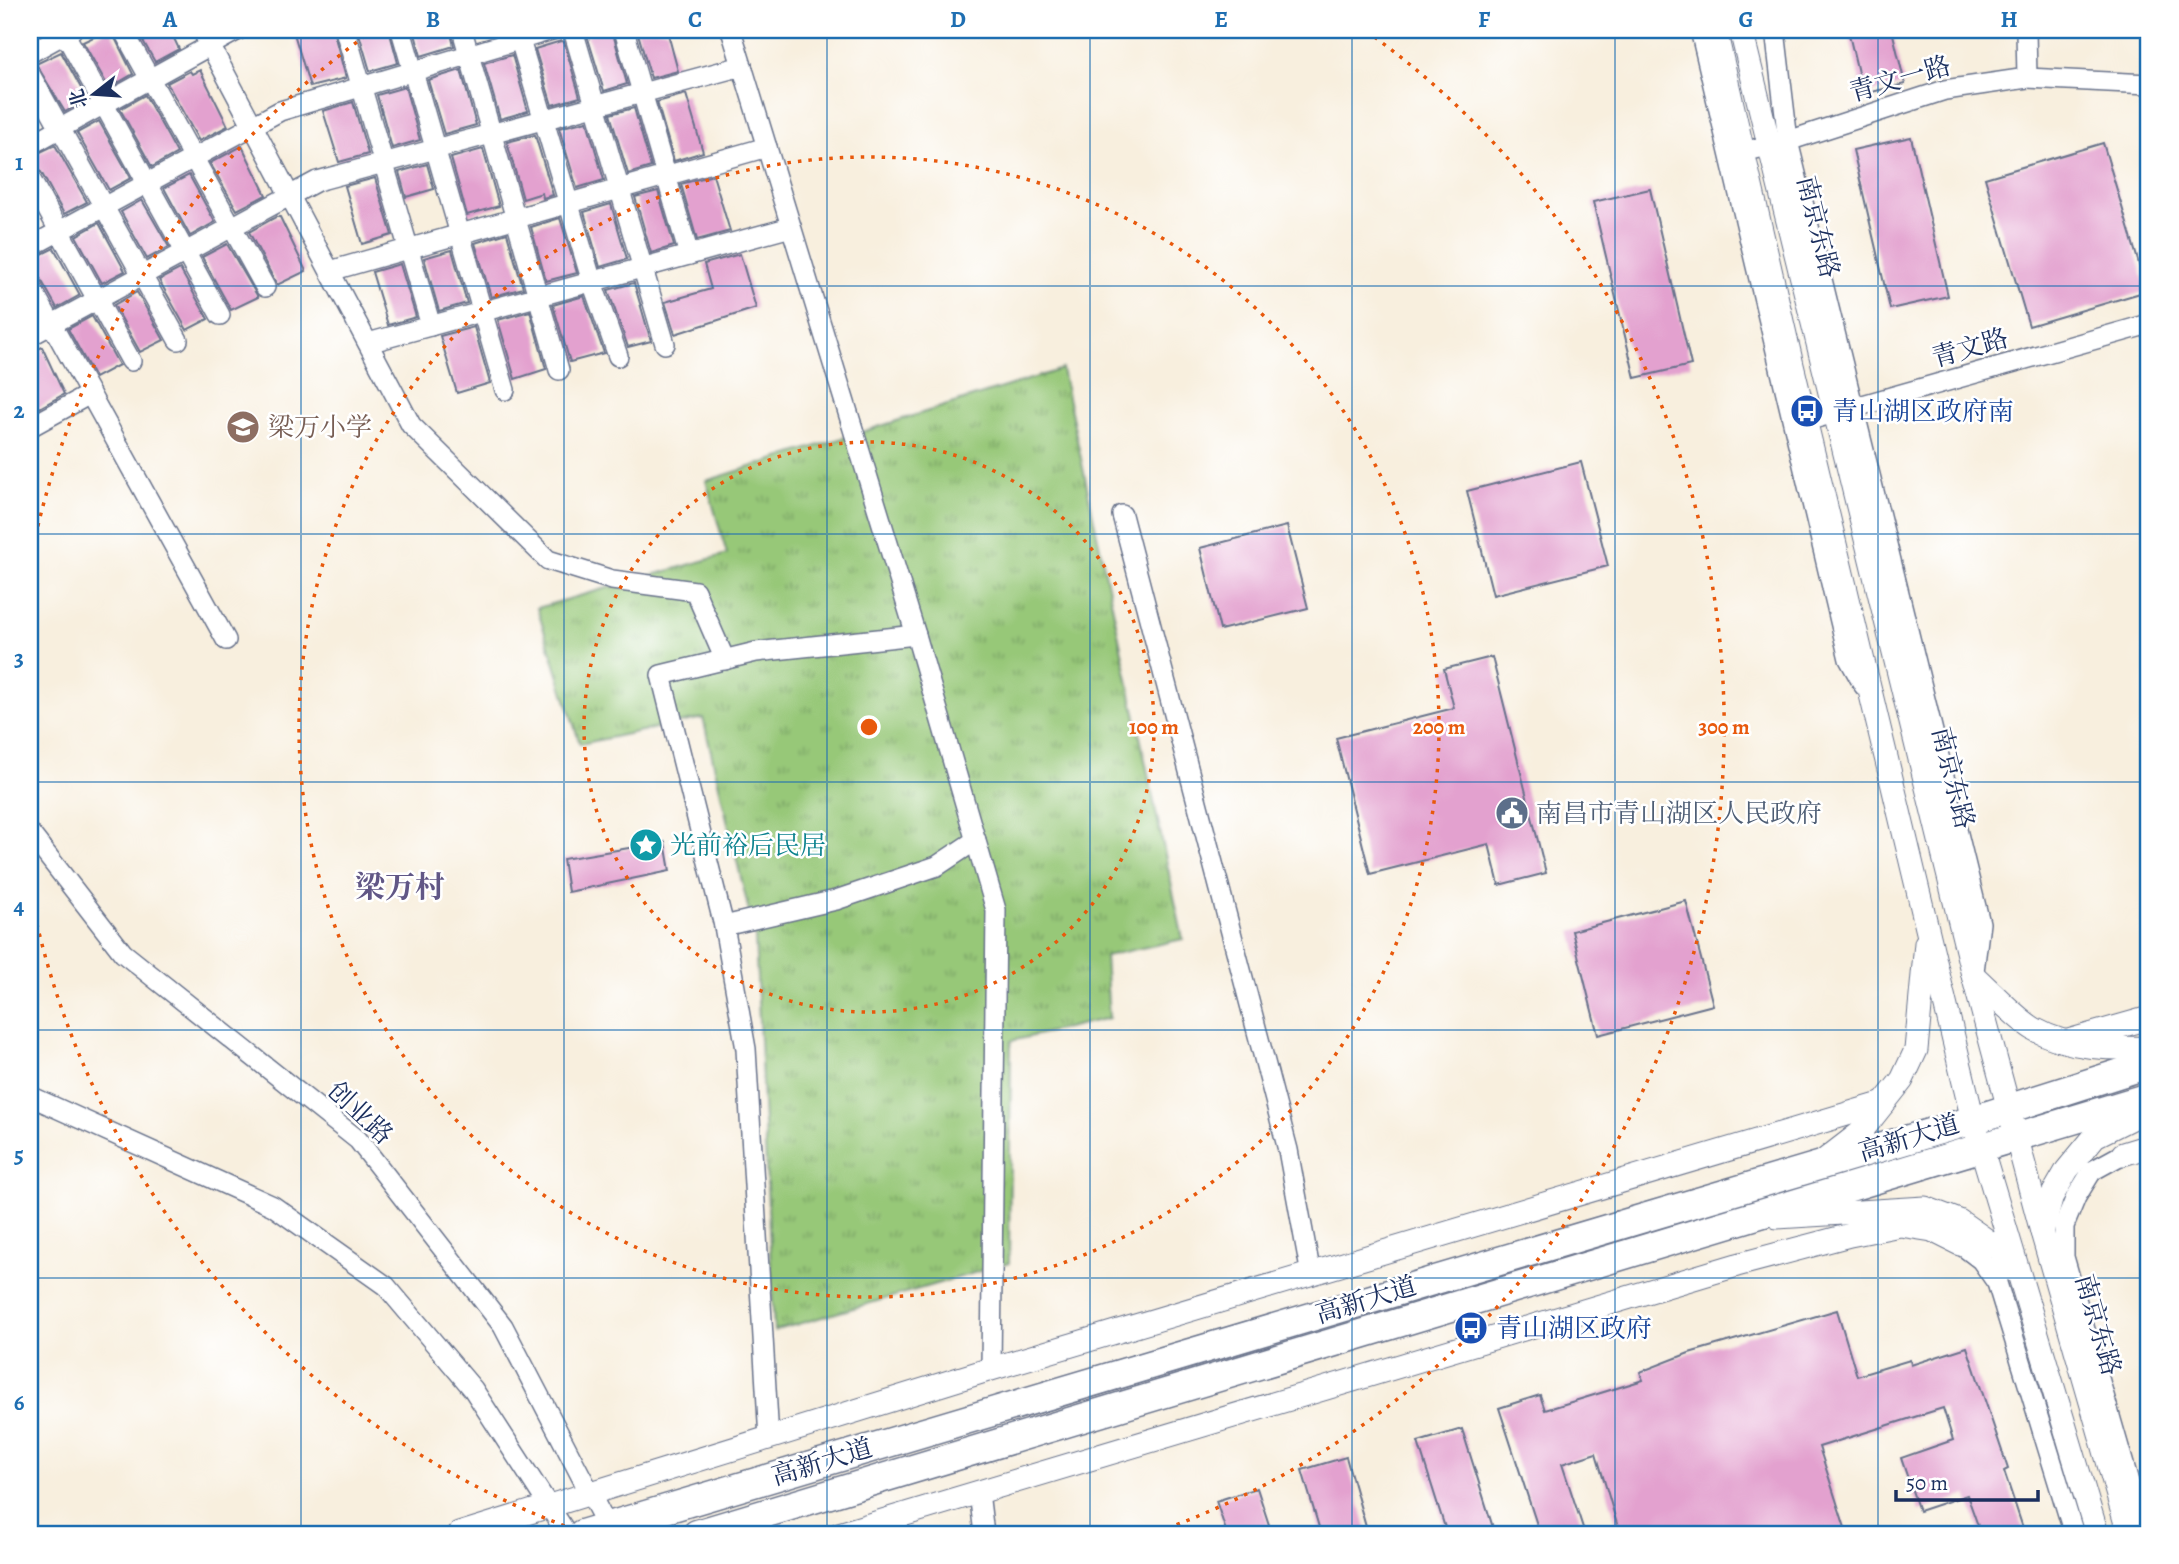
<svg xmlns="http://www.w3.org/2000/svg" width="2179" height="1564" viewBox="0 0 2179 1564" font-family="Alegreya,'Noto Serif SC',serif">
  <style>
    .grass { fill: url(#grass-tufts); stroke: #597c6b; stroke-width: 2 }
    .building { fill: #e3a1cf }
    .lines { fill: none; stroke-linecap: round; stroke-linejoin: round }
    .minor-casing { stroke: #68728b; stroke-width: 22 }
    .major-casing { stroke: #68728b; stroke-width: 25 }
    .highway-casing { stroke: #68728b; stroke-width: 31 }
    .minor { stroke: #fff; stroke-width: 19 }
    .major { stroke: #fff; stroke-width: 23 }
    .highway { stroke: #fff; stroke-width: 28 }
    .grid { fill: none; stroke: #1f6fb2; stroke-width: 2; stroke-opacity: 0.55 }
    .ring { fill: none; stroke: #e8590c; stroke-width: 3.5; stroke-dasharray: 3.5 7 }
    .labels { text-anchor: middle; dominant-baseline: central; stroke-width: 5; stroke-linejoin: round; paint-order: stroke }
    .street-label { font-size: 26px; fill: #1b2f5e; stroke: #fff }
    .transit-label { font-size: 26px; fill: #164399; stroke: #fff; text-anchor: start }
    .education-label { font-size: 26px; fill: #785e54; stroke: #fff; text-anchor: start }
    .service-label { font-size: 26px; fill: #4e5e75; stroke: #fff; text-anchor: start }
    .culture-label { font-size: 26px; fill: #0d838f; stroke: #fff; text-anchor: start }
    .quarter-label { font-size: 30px; font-weight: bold; fill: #615786; stroke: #fff }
    .centre { fill: #e8590c; stroke: #fff; stroke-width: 3.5 }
    .ring-label { font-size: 21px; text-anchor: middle; font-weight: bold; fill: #e8590c; stroke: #fff; stroke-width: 5; stroke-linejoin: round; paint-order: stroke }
    .neatline { fill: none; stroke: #1f6fb2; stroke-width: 2.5 }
    .grid-label { font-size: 23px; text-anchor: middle; font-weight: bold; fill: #1f6fb2 }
  </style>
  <defs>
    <pattern id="grass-tufts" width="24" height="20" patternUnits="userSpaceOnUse" patternTransform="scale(1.75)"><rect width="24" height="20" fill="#97c878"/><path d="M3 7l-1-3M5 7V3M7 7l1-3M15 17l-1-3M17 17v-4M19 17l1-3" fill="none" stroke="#7aa366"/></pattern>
  </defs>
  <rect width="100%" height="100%" fill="#fff"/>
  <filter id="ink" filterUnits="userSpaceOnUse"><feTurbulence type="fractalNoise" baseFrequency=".0143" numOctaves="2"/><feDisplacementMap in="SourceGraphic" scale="14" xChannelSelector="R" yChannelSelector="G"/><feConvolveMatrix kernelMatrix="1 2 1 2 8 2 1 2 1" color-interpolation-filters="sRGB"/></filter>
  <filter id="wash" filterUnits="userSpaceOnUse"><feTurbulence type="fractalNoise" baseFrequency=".00686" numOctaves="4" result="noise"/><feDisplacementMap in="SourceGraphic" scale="28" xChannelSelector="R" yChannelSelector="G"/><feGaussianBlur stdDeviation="1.57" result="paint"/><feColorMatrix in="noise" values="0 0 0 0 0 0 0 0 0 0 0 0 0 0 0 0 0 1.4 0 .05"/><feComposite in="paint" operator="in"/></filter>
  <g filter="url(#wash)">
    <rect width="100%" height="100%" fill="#f8efde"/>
    <polygon class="grass" points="1062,369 1183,939 1105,956 1109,1018 1011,1041 1009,1263 774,1331 755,937 703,718 580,744 537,608 727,554 706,481"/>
    <g id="blocks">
      <g class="building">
        <polygon points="108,30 111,30 133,74 109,88 83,42"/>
        <polygon points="137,30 170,30 179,49 155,62"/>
        <polygon points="293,30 333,30 346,78 310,87"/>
        <polygon points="358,30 389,30 398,63 370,71"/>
        <polygon points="414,30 450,30 454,46 421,56"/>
        <polygon points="603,30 612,30 627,84 604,91 587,35"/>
        <polygon points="637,30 667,30 678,71 651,78"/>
        <polygon points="1848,30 1892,30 1905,84 1863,94"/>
        <polygon points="561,41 564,42 580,97 552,105 535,49"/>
        <polygon points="61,52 87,99 65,112 36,64"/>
        <polygon points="512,55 528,111 500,119 484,63"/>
        <polygon points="200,70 228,126 199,141 167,83 190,71 192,74"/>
        <polygon points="461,70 476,125 444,134 428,80"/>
        <polygon points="405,87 420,140 392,148 377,95"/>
        <polygon points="686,94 703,152 674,161 657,102"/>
        <polygon points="145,95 177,153 152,167 120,109"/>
        <polygon points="353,102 368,154 339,162 323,111"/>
        <polygon points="634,108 651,167 628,174 610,114"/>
        <polygon points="99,121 131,178 109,190 77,133"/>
        <polygon points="587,121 604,180 577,188 559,128"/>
        <polygon points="535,135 553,195 543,198 542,193 523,199 507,142"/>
        <polygon points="1911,137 1948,296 1890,309 1853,150"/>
        <polygon points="2103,143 2147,291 2029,326 1985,178"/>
        <polygon points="55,145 87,202 64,214 41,172 30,166 30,157"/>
        <polygon points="242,146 266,195 237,210 210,163"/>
        <polygon points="483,149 499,206 467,215 451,158"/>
        <polygon points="427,164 434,189 406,197 399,172"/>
        <polygon points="189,175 215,222 190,236 164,188"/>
        <polygon points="713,175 730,231 697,240 681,184"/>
        <polygon points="375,178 392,235 362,244 345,186"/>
        <polygon points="1650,189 1691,365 1635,378 1593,202"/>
        <polygon points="658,191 674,246 651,253 635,197"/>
        <polygon points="142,200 169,247 147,259 121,212"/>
        <polygon points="611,204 627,259 600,267 584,212"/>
        <polygon points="276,217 280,217 306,271 277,285 249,232"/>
        <polygon points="560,218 577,273 546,281 531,227"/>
        <polygon points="99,223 125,271 102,283 76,236"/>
        <polygon points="507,233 523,288 491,297 475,243"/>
        <polygon points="227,244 258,297 231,310 202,257"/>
        <polygon points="54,248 80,295 57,308 30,260"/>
        <polygon points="452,250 467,303 439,311 424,258"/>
        <polygon points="740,254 756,308 675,334 665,302 711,289 704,264"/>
        <polygon points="400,264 416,317 388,325 372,272"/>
        <polygon points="180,269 208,319 187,330 159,280"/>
        <polygon points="634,283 651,341 628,347 608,290"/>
        <polygon points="137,292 164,340 140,352 114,305"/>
        <polygon points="584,296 604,353 570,362 553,305"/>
        <polygon points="530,311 546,369 515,379 498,320"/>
        <polygon points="92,316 119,365 95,378 68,329"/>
        <polygon points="474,327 490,383 457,393 440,336"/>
        <polygon points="42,347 64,394 32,412 30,407 30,353"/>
        <polygon points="1581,462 1608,566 1493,595 1467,491"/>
        <polygon points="1287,526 1308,608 1220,630 1200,548"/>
        <polygon points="1492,657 1546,873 1499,885 1489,844 1370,874 1336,738 1454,708 1444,669"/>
        <polygon points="665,842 670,871 568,892 563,859"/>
        <polygon points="1686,901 1713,1005 1598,1035 1572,931"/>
        <polygon points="1837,1310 1857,1376 1910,1360 1911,1365 1967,1347 2008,1469 2004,1471 2025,1534 1981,1534 1967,1495 1919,1511 1901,1458 1953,1440 1943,1408 1819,1447 1847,1534 1620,1534 1596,1453 1562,1464 1585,1534 1540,1534 1499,1408 1540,1395 1545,1410 1643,1380 1640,1372 1689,1353"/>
        <polygon points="1462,1429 1495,1534 1447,1534 1418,1442"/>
        <polygon points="1346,1457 1368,1534 1321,1534 1302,1470"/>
        <polygon points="1257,1488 1272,1534 1227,1534 1216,1501"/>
      </g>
    </g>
  </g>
  <g filter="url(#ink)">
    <use href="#blocks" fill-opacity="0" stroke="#68728b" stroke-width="2"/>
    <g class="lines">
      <defs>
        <g id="minor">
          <polyline points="123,30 265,287"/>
          <polyline points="202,30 411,425 548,560 612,580 695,591 725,660"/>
          <polyline points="345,30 431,326"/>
          <polyline points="401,30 505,390"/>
          <polyline points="462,30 559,370"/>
          <polyline points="517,30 592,282 618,356"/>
          <polyline points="573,30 665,344"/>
          <polyline points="624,30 689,255"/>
          <polyline points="731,30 916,635 996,910 991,1369"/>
          <polyline points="1700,30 1849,659 1864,686"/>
          <polyline points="1775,30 1788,141 1980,923 1974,971"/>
          <polyline points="65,34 220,315"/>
          <polyline points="30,53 72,30"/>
          <polyline points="30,74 178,340"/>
          <polyline points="2027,78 2149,84"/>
          <polyline points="30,145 238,30"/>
          <polyline points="1743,152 1788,141 1945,90 2027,78 2026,30"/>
          <polyline points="30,178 131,361"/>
          <polyline points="30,247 280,111 552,30"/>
          <polyline points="330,271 767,147"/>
          <polyline points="30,285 226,640"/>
          <polyline points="30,336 317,181 742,66"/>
          <polyline points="368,343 791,227"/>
          <polyline points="1806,421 2149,324"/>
          <polyline points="30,427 90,394"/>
          <polyline points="1122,515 1288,1150 1311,1275"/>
          <polyline points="30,833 123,953 358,1140 503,1326 607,1526"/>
          <polyline points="724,926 836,900 937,866 976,840"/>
          <polyline points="30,1096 273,1206 386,1286 473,1389 567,1534"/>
          <polyline points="2123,1154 2092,1171 2076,1197 2064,1226 2064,1257 2144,1534"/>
          <polyline points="1960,1244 1981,1260 1997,1283 2074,1534"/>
          <polyline points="769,1439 746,1049 724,926 661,675 756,652 916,635"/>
          <polyline points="979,1492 984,1534"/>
        </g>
        <g id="major">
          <polyline points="1715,30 1792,365 1973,1120 2097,1534"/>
          <polyline points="1741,30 1973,975 2042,1232 2129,1534"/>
          <path d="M1973 975C1990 990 2015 1018 2034 1029 2070 1049 2109 1049 2149 1048"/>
          <polyline points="2068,1041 2149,1018"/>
          <polyline points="2123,1154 2149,1146"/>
          <polyline points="1825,1160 1860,1133 1902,1080 1916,1050 1926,943"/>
          <polyline points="1777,1217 1925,1208 1959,1221 1999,1249 2009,1269"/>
          <polyline points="2042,1232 2052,1196 2067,1170 2095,1136 2149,1109"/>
          <polyline points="459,1534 991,1369 1884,1103"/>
          <polyline points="839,1534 1737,1265 1850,1235 1900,1225 1932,1230 1960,1244"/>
        </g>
        <g id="highway">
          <polyline points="582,1534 1973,1120 2149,1064"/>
          <polyline points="697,1534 2149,1097"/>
        </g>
      </defs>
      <use href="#minor" class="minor-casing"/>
      <use href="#major" class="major-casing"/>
      <use href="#highway" class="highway-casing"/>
      <use href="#minor" class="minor"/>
      <use href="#major" class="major"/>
      <use href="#highway" class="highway"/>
    </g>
  </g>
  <path class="grid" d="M301 30V1534M564 30V1534M827 30V1534M1090 30V1534M1352 30V1534M1615 30V1534M1878 30V1534M30 286H2149M30 534H2149M30 782H2149M30 1030H2149M30 1278H2149"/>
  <g class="ring">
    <circle cx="869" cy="727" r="285"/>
    <circle cx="869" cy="727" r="570"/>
    <path d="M584 1533A855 855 0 0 1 31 897M31 557A855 855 0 0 1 372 31M1366 31A855 855 0 0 1 1154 1533"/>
  </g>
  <defs>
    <symbol id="bus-disc" viewBox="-11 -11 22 22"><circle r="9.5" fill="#1a4fb4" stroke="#fff"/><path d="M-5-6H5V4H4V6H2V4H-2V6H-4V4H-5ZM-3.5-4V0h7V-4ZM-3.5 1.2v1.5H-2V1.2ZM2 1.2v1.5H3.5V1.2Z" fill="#fff"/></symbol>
    <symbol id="school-disc" viewBox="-11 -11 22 22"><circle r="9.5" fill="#8d6e63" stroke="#fff"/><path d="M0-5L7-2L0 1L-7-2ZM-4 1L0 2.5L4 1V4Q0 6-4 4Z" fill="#fff"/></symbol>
    <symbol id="civic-disc" viewBox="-11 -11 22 22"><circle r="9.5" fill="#5c6f8a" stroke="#fff"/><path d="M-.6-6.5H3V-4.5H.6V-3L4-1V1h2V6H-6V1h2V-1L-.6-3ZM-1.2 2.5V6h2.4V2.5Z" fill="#fff"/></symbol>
    <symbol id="sight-disc" viewBox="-11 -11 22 22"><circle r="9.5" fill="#0f9aa8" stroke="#fff"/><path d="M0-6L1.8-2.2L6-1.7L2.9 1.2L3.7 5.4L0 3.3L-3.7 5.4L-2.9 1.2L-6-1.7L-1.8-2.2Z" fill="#fff"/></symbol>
  </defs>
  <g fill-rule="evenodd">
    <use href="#bus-disc" x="1788" y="392" width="38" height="38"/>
    <use href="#school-disc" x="224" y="408" width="38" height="38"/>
    <use href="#civic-disc" x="1493" y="794" width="38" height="38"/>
    <use href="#sight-disc" x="627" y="826" width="38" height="38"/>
    <use href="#bus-disc" x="1452" y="1309" width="38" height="38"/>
  </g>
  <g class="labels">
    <g class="street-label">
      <text transform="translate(1900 79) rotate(-16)">青文一路</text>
      <text transform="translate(1818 227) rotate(76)">南京东路</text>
      <text transform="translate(1970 348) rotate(-16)">青文路</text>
      <text transform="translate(1953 778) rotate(76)">南京东路</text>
      <text transform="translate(360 1113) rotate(43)">创业路</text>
      <text transform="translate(1909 1138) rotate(-17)">高新大道</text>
      <text transform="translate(1366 1300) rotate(-17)">高新大道</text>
      <text transform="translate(2098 1325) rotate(74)">南京东路</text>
      <text transform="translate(822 1462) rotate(-17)">高新大道</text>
    </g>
    <g class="transit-label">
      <text x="1832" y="411">青山湖区政府南</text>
      <text x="1496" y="1328">青山湖区政府</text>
    </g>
    <g class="education-label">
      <text x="268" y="427">梁万小学</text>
    </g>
    <g class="service-label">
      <text x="1536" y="813">南昌市青山湖区人民政府</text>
    </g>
    <g class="culture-label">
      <text x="670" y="845">光前裕后民居</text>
    </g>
    <g class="quarter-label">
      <text x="400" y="887">梁万村</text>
    </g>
  </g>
  <circle cx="869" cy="727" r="10" class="centre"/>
  <g class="ring-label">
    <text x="1154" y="734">100 m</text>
    <text x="1439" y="734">200 m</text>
    <text x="1724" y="734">300 m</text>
  </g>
  <rect width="2179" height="1564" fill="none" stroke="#fff" stroke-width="77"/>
  <g transform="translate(94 94) rotate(253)" stroke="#ffffff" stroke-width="5" paint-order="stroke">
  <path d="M0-5L12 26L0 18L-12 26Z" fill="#1b2f5e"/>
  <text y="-10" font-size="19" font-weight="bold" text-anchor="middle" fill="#1b2f5e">北</text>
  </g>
  <path d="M1896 1490v10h142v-10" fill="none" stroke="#1b2f5e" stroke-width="3.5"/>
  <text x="1906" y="1490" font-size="21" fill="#1b2f5e" stroke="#ffffff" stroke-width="5" paint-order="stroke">50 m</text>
  <rect x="38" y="38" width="2102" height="1488" class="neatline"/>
  <g class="grid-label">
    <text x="170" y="27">A</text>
    <text x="433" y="27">B</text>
    <text x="695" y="27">C</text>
    <text x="958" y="27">D</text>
    <text x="1221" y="27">E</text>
    <text x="1484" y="27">F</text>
    <text x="1746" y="27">G</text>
    <text x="2009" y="27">H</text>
    <text x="19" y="170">1</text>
    <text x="19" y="418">2</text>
    <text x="19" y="666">3</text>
    <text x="19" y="914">4</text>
    <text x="19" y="1162">5</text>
    <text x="19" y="1410">6</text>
  </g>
</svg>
